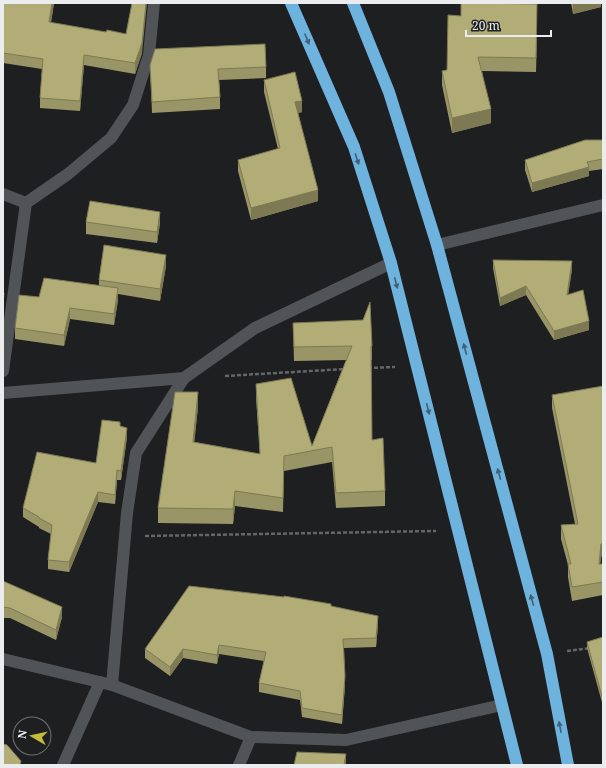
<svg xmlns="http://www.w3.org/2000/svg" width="606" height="768" viewBox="0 0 606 768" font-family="'Noto Serif',serif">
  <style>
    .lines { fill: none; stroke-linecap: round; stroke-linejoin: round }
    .path { stroke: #656668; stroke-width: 2.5; stroke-dasharray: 4 2; stroke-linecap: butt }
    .minor { stroke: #515456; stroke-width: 12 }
    .highway { stroke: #6eb2de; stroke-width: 12 }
    .wall { fill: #999566 }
    .shaded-wall { fill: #7d7953 }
    .building { fill: #b2ad77; stroke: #7d7953 }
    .oneway { fill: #416176 }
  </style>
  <rect width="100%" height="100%" fill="#1d1f21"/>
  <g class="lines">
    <g class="path">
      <polyline points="368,368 395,367"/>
      <polyline points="225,376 345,369"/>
      <polyline points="145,536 436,531"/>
      <polyline points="567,651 590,648"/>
    </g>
    <g class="minor">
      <polyline points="3,194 26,203"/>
      <polyline points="437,245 603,205"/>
      <polyline points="3,371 26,203 68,174 111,138 133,105 149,55 154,3"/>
      <polyline points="184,378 136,453 127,513 112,685 251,737 346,740 502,705"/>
      <polyline points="3,393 184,378 255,328 391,263"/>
      <polyline points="3,659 112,685"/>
      <polyline points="63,765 100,682"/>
      <polyline points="239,765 251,737"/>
    </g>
    <g class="highway">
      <polyline points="291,3 354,147 391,263 517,765"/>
      <polyline points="353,3 389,92 437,245 547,654 568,765"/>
    </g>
  </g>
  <g class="wall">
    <polygon points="3,3 54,3 51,23 142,53 135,74 84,65 80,111 40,108 40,98 42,69 3,63"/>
    <polygon points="571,3 601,3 601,7 573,14"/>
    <polygon points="537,19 536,72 482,71 491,123 452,133 442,85 442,71 447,70"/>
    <polygon points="150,65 266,67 266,78 219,80 220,97 220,109 152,113"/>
    <polygon points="264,80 302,112 298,113 318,201 251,220 238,171 238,160 278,149 264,92"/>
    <polygon points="603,140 603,169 589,171 589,176 532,192 525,170 525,160"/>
    <polygon points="86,222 160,223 157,243 86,234"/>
    <polygon points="493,260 572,269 568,294 589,330 554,340 526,295 500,306 493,268"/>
    <polygon points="166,266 160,301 118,294 118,300 114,325 70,319 64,346 15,339 15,328 39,297 99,286 99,280"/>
    <polygon points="293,323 372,346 372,360 371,360 372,440 385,491 385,506 336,508 332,462 284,471 283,512 235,506 233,524 158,523 158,508 198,407 194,442 260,454 256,398 256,384 312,446 346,360 294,361"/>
    <polygon points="552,395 601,557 600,564 603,564 603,595 572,601 568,577 568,565 561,539 561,525 575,524 552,408"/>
    <polygon points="120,426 127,437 121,480 117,480 115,504 98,502 69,572 48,569 48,560 51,534 39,528 39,527 23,517 23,508 96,463"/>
    <polygon points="3,581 62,617 56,640 10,618 3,618"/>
    <polygon points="331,606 378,625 376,647 344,648 345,685 342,724 302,717 300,700 259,692 259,683 264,661 219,654 217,664 183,658 170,676 145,658 145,649"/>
    <polygon points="603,637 603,706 587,648 587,642"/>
  </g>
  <g class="shaded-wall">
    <polygon points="52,3 54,3 49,33 49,22"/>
    <polygon points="146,3 147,3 142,53 135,74 135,63"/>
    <polygon points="578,3 601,3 601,7 573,14 573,4"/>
    <polygon points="537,4 537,19 536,72 536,58"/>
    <polygon points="84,55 84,65 80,111 80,101"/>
    <polygon points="302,101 302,112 295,114 295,102"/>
    <polygon points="491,109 491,123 452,133 452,118"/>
    <polygon points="589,167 589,176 532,192 532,183"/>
    <polygon points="318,190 318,201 251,220 251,208"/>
    <polygon points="160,212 160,223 157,243 157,232"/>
    <polygon points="166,255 166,266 160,301 160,289"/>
    <polygon points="572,261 572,269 567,304 567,295"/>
    <polygon points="526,286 526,295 500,306 500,298"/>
    <polygon points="118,288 118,300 114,325 114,314"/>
    <polygon points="4,293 4,305 3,316 3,304"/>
    <polygon points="70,308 70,319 64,346 64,335"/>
    <polygon points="589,321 589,330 554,340 554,331"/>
    <polygon points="198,392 198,407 193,456 193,442"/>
    <polygon points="127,428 127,437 121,480 121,471"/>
    <polygon points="117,470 117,480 115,504 115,495"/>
    <polygon points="235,491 235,506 233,524 233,509"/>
    <polygon points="98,492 98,502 69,572 69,562"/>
    <polygon points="603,543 603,556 601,557 599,577 599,564 601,544"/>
    <polygon points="62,607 62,617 56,640 56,630"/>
    <polygon points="378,616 378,625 376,647 376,638"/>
    <polygon points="219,645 219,654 217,664 217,655"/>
    <polygon points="183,649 183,658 170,676 170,667"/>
    <polygon points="345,676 345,685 342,724 342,715"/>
    <polygon points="346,754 346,765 344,765"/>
  </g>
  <g class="building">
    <polygon points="3,3 52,3 49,22 106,32 107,30 126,34 132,3 146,3 142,43 135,63 84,55 80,101 40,98 43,59 3,53"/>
    <polygon points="461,3 537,4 536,58 478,57 491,109 452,118 442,71 447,70 448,15 461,16"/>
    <polygon points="265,44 266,67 218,69 220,97 152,102 150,65 155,49"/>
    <polygon points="295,72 302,101 295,102 318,190 251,208 238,160 280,148 264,80"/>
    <polygon points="585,140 603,140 603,159 587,162 589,167 532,183 525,160"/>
    <polygon points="90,201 160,212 157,232 86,222"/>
    <polygon points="104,245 166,255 160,289 99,280"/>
    <polygon points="493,260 572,261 567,295 583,290 589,321 554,331 526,286 500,298"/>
    <polygon points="44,278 118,288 114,314 70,308 64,335 15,328 19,295 39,297"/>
    <polygon points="3,293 4,293 3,304"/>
    <polygon points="370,302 372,346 371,346 372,440 383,438 385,491 336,493 332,447 284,456 283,498 235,491 233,509 158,508 175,392 198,392 193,442 260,454 256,384 291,378 312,446 352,346 294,347 293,323 363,320"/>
    <polygon points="603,386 603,543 601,544 599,564 603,564 603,582 572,587 568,564 571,564 561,525 578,524 552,395"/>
    <polygon points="102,420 120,422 120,426 127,428 121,471 117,470 115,495 98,492 69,562 48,560 52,525 39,518 39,517 23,508 37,452 96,463"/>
    <polygon points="3,581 62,607 56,630 10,608 3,607"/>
    <polygon points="189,586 284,597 284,596 331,604 331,606 378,616 376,638 343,639 345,676 342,715 302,708 300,691 259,683 266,652 219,645 217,655 183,649 170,667 145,649"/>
    <polygon points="603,637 603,700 587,642"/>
    <polygon points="3,744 7,745 21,761 20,765 3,765"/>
    <polygon points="297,752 346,754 344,765 294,765"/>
  </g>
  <defs><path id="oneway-solid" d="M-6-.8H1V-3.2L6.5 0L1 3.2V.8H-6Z"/></defs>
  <g class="oneway">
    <use href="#oneway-solid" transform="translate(307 39) rotate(67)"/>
    <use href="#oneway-solid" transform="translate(357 159) rotate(72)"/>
    <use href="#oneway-solid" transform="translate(396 283) rotate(76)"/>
    <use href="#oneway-solid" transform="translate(465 349) rotate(-105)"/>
    <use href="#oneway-solid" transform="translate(428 409) rotate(76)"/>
    <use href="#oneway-solid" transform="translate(499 474) rotate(-105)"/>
    <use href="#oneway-solid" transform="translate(532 600) rotate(-105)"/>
    <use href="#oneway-solid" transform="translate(560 727) rotate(-101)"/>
  </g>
  <rect width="606" height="768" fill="none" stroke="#ebecee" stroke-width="8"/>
  <g transform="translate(32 736) rotate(279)"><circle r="19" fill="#1d1f21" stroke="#6f7173"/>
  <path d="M0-3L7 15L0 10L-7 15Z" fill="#c7bb3c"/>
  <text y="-6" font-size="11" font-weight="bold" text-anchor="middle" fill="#ebecee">N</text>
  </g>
  <path d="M466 30v6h85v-6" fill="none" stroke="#ebecee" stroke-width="2"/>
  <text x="472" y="30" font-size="12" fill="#ebecee" stroke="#1d1f21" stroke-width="3" paint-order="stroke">20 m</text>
</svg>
